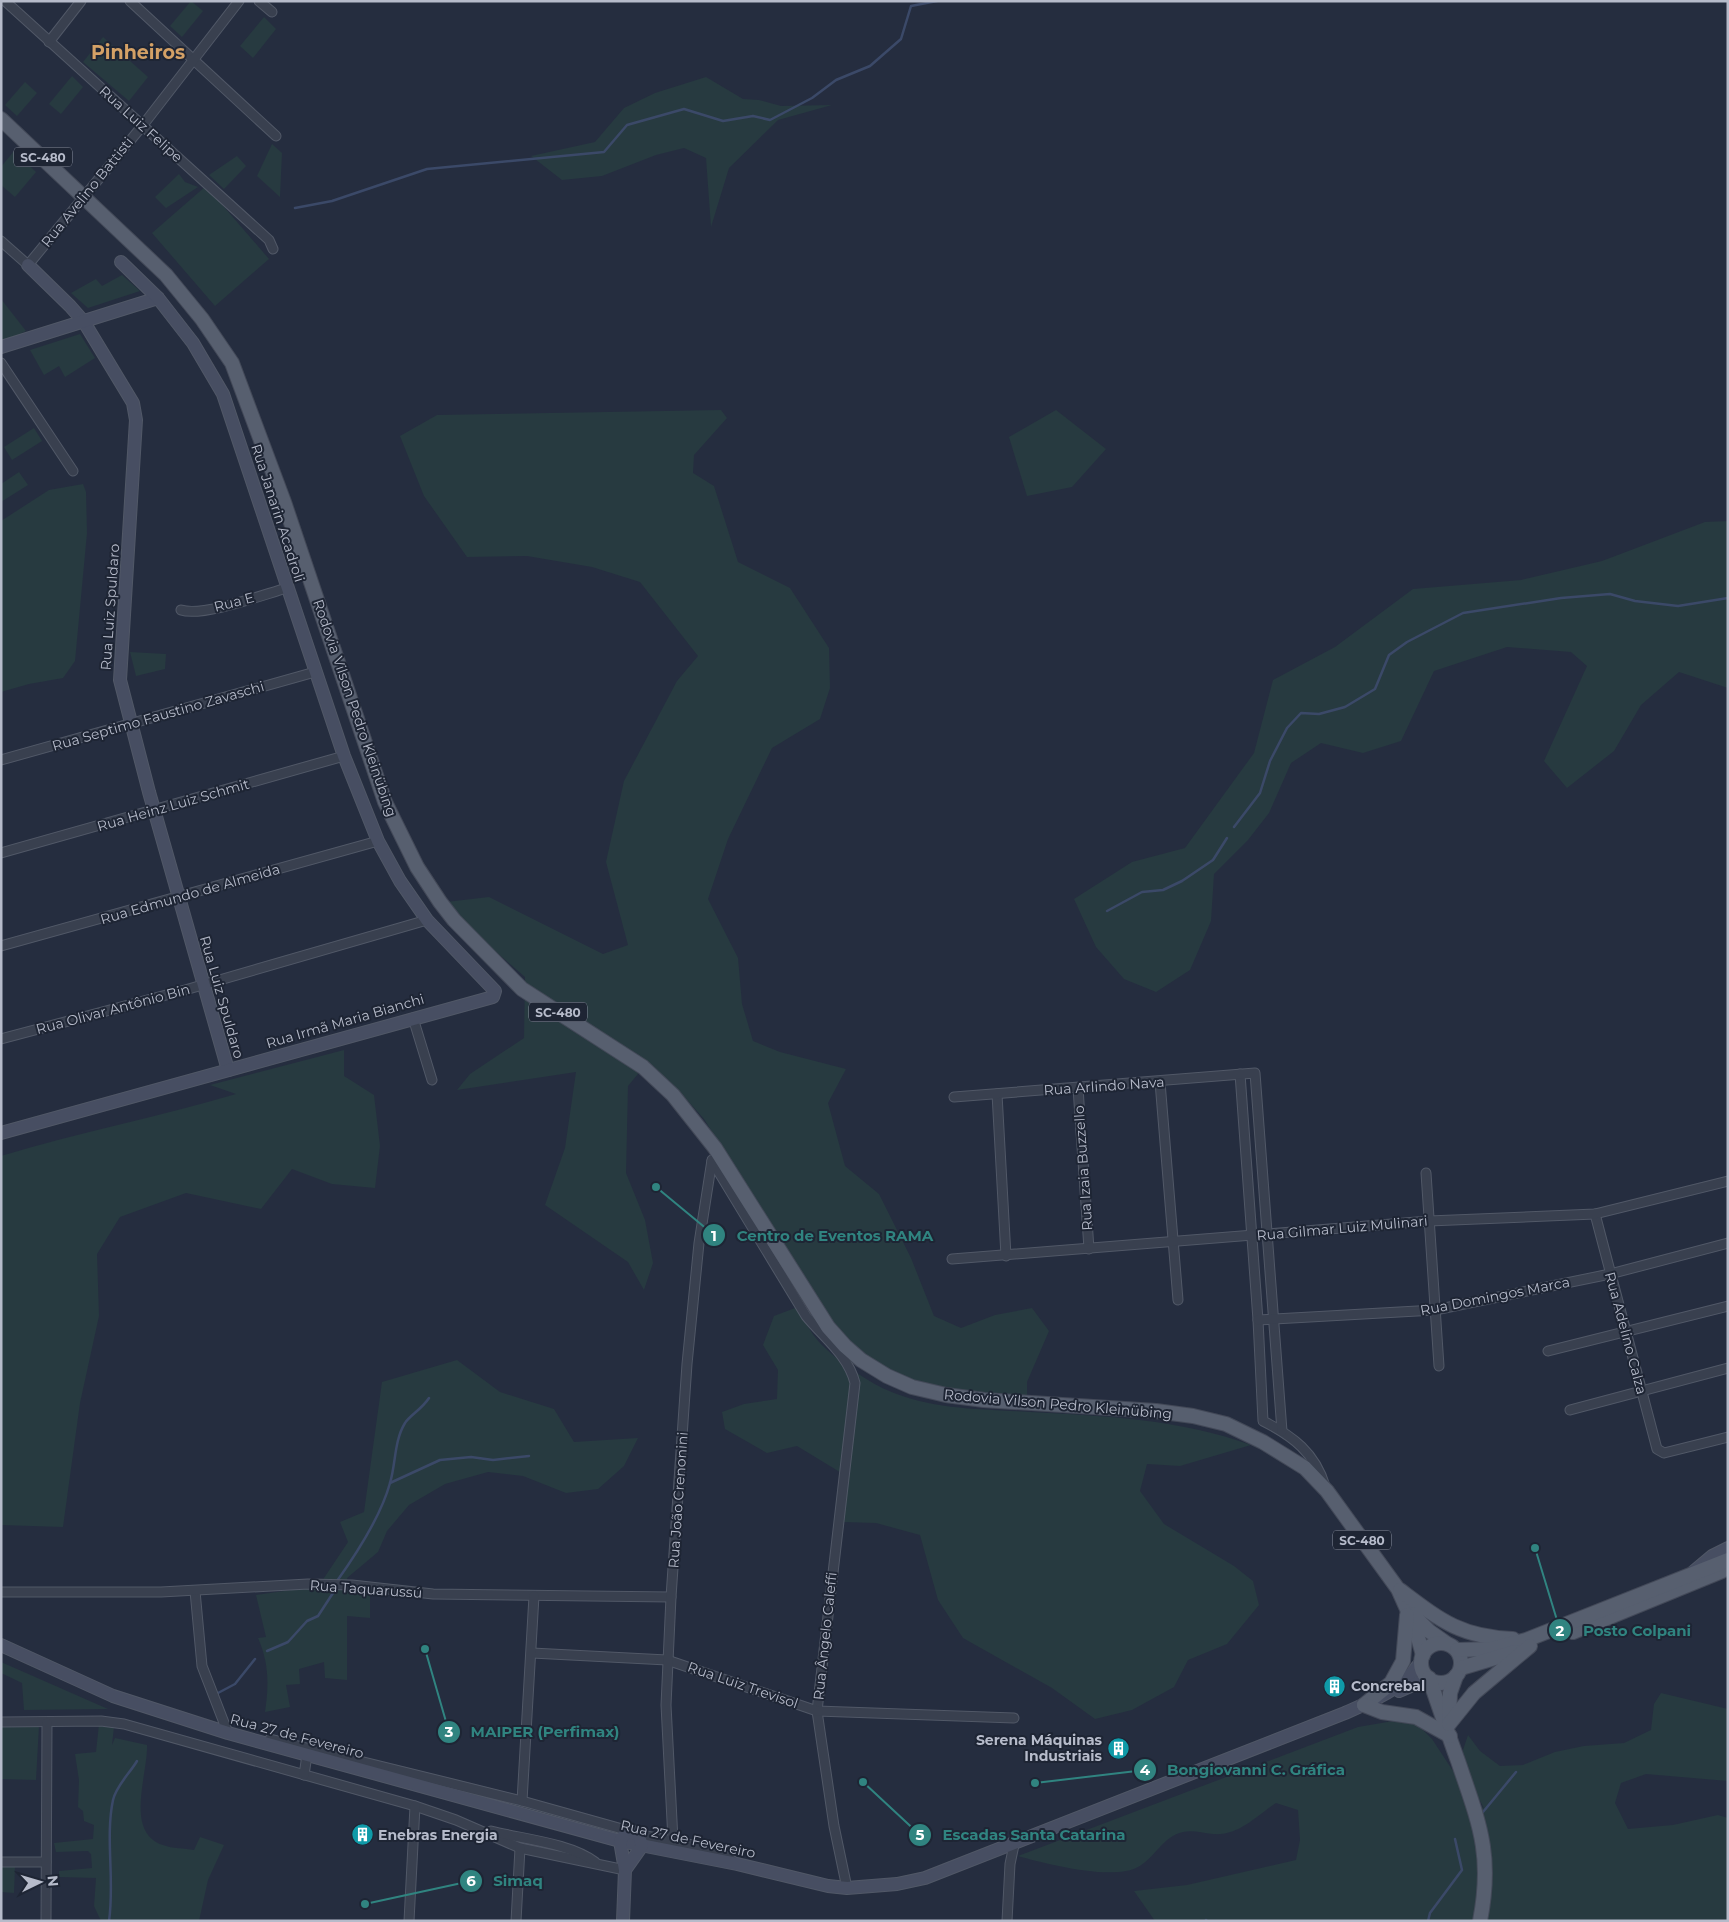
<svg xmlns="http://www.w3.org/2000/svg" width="1729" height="1922" viewBox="0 0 1729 1922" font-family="Montserrat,sans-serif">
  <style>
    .green { fill: #273a40 }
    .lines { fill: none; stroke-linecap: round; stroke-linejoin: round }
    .stream { stroke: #3b4968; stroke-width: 2.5 }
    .street-casing { stroke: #515867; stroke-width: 11 }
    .secondary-casing { stroke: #515867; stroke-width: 14 }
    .primary-casing { stroke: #434958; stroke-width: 16 }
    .street { stroke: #39404f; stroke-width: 9 }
    .secondary { stroke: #474e62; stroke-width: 12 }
    .primary { stroke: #575f6f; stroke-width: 14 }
    .labels { text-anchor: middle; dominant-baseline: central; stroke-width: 4; stroke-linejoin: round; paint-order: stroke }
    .shield { fill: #1e2534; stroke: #888e9d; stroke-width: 1 }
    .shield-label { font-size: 12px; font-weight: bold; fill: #b6bbca }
    .street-label { font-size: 14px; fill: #b6bbca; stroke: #1e2534 }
    .poi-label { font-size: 14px; font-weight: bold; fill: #b6bbca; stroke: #1e2534; text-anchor: start }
    .district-label { font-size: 19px; font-weight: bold; fill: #d4a166; stroke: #1e2534 }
    .leader { fill: none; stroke: #308480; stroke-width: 2 }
    .callout-dot { fill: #308480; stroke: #1e2534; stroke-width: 2 }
    .mark-label { font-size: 15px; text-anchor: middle; font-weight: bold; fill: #fff }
    .callout-label { font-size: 15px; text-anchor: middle; font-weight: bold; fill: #308480; stroke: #1e2534; stroke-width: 4; stroke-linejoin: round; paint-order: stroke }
  </style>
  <rect width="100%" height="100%" fill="#252d3f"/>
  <g class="green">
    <polygon points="191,1 203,11 182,37 170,26"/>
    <polygon points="264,17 276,29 253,58 240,46"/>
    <polygon points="103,37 148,77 129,101 83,62"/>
    <polygon points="72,76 83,87 61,114 49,104"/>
    <polygon points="706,77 743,99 759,100 781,106 832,105 778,120 729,168 711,227 706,158 684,148 656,155 602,176 562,180 531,156 595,142 624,108 655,93"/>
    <polygon points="25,82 37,93 17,116 5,105"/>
    <polygon points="272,144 282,153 280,197 257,176"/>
    <polygon points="14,151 36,172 15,197 1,185 1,167"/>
    <polygon points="237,156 246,166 224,189 209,175"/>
    <polygon points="179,174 185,182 198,187 166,208 155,197"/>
    <polygon points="206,186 269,259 215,306 152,233"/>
    <polygon points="122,275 140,291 88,308 71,293 96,279 102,286"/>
    <polygon points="1,299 26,331 1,343"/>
    <polygon points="80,334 95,358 65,377 59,366 44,375 30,350"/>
    <path d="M721 410 727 418 694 455 693 473 714 486 738 562 790 588 829 648 830 688 820 719 772 748 728 839 708 899 738 958 742 1004 753 1041 780 1052 846 1069 828 1103 845 1166 879 1194 911 1258 934 1316 961 1328 995 1315 1032 1308 1049 1331 1027 1382V1398C982 1394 937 1393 894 1373 839 1349 812 1288 781 1240 755 1200 729 1159 704 1119L679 1091 647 1063 628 1086 626 1173 645 1220 653 1263 644 1290 628 1262 545 1205 565 1148 576 1072 457 1090 470 1074 524 1038 525 977 455 916 446 902 489 897 603 954 628 945 606 862 624 781 677 681 698 656 640 582 592 567 527 556 467 557 424 496 400 436 437 415Z"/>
    <polygon points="1056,410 1106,449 1072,487 1027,496 1009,437"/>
    <polygon points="34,428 42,441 12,460 4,447"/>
    <polygon points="19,472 28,485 1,502 1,484"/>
    <polygon points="83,484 86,492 87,533 75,661 63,678 29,684 1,692 1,521 49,490"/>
    <polygon points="1728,521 1728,688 1679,672 1641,705 1614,751 1567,788 1544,761 1587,666 1571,652 1507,647 1434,671 1401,741 1363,753 1321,743 1291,763 1269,813 1248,840 1214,874 1211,921 1190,970 1156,992 1124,979 1096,947 1074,899 1132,862 1185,848 1254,753 1273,680 1335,647 1413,589 1521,580 1602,561 1705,522"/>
    <polygon points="130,652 166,654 165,669 136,676"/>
    <path d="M344 1050V1076L374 1095 380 1146 375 1188 332 1184 292 1169 261 1209 186 1193 120 1217 97 1254 99 1316 80 1403 63 1527 1 1525V1156C79 1132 159 1117 236 1094L210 1085Z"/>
    <path d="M795 1308C804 1318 810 1332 819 1342 835 1359 866 1381 887 1390 931 1410 982 1409 1030 1412 1104 1416 1180 1419 1251 1445L1180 1466 1147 1464 1140 1491 1164 1524 1234 1566 1253 1581 1259 1605 1227 1644 1188 1660 1174 1687 1132 1710 1095 1719 1052 1688 963 1638 938 1600 920 1535 876 1523 843 1522 848 1477 797 1446 767 1453 725 1429 722 1412 744 1404 777 1399 778 1370 763 1345 774 1316Z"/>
    <path d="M457 1360 500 1392 554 1409 574 1442 638 1438 624 1466 598 1489 566 1493 523 1476 488 1472 445 1484 409 1505 387 1531 378 1552 347 1578 351 1593H370V1618L347 1616V1680L325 1678 324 1662 299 1669 300 1684 286 1685 290 1707 265 1712C269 1685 269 1663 258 1638L266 1637 256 1595 305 1588 322 1591 331 1584 322 1581 348 1542 340 1522 364 1512 382 1382Z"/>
    <polygon points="1,1662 108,1709 24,1710 22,1683 1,1673"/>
    <path d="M1661 1693 1728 1709V1781L1646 1774 1621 1783 1615 1803 1628 1829 1673 1825 1718 1815 1728 1818V1921H1155L1134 1891 1187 1885 1296 1860 1300 1840 1298 1810 1276 1803C1256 1816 1239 1836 1213 1834 1202 1833 1193 1830 1183 1832 1163 1836 1155 1858 1138 1867 1113 1881 1046 1864 1018 1856L1358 1727 1399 1720 1418 1725 1432 1739 1455 1774 1485 1810 1459 1762 1468 1735 1480 1751 1500 1766 1523 1765 1555 1752 1584 1746 1624 1743 1651 1730 1654 1704Z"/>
    <polygon points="1,1724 39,1726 36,1780 1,1779"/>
    <path d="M99 1724 114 1727 112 1745 115 1738 147 1745C148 1775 124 1832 163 1845 173 1849 184 1848 194 1850L200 1837 224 1845 208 1880 199 1921H101L94 1906 96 1878 59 1877V1871L92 1868 91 1854 88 1851 56 1852 54 1843 93 1839 94 1825 84 1821 83 1811 78 1807 79 1780 75 1754 96 1752Z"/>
    <polygon points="1,1866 15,1867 14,1893 1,1892"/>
  </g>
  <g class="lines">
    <g class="stream">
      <polyline points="295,208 332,201 427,169 604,152 627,125 684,109 723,121 753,116 770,120 812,98 836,80 870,66 901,39 911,6 937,1"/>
      <polyline points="1234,827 1260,793 1270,761 1287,728 1301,713 1319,714 1345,707 1375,689 1389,655 1407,642 1463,613 1561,598 1610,594 1635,601 1678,606 1728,598"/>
      <polyline points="1107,911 1142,892 1163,890 1182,881 1213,860 1227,838"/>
      <polyline points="390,1483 440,1460 471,1457 493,1460 529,1456"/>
      <path d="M337 1581C357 1553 381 1516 390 1483 396 1463 394 1441 405 1423 409 1416 422 1409 429 1398"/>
      <polyline points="267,1651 288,1642 307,1621 318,1616 333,1593"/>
      <polyline points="218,1693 235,1684 255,1659"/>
      <polyline points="1483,1812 1516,1772"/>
      <polyline points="1206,1920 1207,1921"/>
      <path d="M109 1921C115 1881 105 1838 113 1800 116 1786 130 1773 137 1761"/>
      <polyline points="1428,1921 1430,1913 1462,1870 1455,1839"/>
    </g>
    <defs>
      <g id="street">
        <polyline points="5,1 269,240 273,249"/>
        <polyline points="130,1 276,136"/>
        <polyline points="259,1 272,12"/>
        <polyline points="49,42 81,1"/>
        <polyline points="1,241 28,265 143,125 239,1"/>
        <polyline points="1,363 73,471"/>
        <path d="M181 610C203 617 262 595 287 588"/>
        <polyline points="1,760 315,672"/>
        <polyline points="1,853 344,756"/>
        <polyline points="1,946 378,841"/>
        <polyline points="413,1018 432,1080"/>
        <polyline points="1,1039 185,990 427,920"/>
        <path d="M1240 1074 1258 1320 1263 1421C1293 1436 1315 1453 1325 1486"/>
        <polyline points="1160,1082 1178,1300"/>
        <polyline points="1078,1088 1089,1249"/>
        <polyline points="997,1094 1006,1256"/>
        <polyline points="954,1097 1255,1073 1282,1431"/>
        <path d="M712 1161 806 1316C824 1338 848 1355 855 1383L817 1711 834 1826 847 1888"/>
        <polyline points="1426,1173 1439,1366"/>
        <polyline points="1595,1214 1657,1449 1664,1453 1728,1437"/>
        <polyline points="952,1259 1429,1221 1595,1214 1728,1181"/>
        <polyline points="1258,1320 1435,1310 1610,1274 1728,1243"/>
        <polyline points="1548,1351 1728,1306"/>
        <polyline points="1570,1410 1728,1368"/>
        <polyline points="195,1591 202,1666 228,1733"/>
        <polyline points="1,1592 161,1592 308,1584 352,1585 433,1594 671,1597"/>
        <polyline points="532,1653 667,1660 817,1711 1014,1718"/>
        <polyline points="1,1722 101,1721 124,1724 415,1806 456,1820 520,1848 625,1870"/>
        <polyline points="270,1739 522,1801 633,1832"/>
        <polyline points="304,1775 307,1755"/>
        <polyline points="522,1801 534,1596"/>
        <path d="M491 1831C522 1839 570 1843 595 1862"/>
        <polyline points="636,1834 713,1849 733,1861"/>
        <polyline points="673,1840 666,1705 671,1597 687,1364 699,1243 712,1160"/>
        <polyline points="1,1862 46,1862"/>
        <polyline points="46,1921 47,1723"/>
        <polyline points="409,1921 415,1806"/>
        <polyline points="516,1921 520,1848"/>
        <polyline points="1007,1921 1010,1864 1014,1845"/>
      </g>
      <g id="secondary">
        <polyline points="28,265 70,306 84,322 133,403 136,420 120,680 149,792 228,1070"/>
        <polyline points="1,347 158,298"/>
        <polyline points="1,1133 493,997 495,991 427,920 400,881 378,841 344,756 223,394 193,343 158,298 121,262"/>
        <polyline points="1693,1572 1712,1556 1728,1548"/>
        <path d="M1 1645 113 1696 228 1733 620 1841 737 1864 828 1886 847 1888 897 1884 925 1878 1345 1713C1376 1699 1400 1690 1421 1662"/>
        <polyline points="1399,1691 1429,1678"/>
        <polyline points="623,1921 625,1870 642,1846 639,1836 633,1832 626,1833 620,1841 625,1870"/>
      </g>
      <g id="primary">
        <polyline points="1,119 166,275 202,319 232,363 284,502 385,802 417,867 440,902 454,920 522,989 643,1067 673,1095 715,1148 828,1327 845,1346 861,1360 887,1376 912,1387 946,1395 984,1400 1156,1411 1193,1416 1226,1424 1263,1442 1305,1468 1327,1491 1398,1589 1415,1627 1423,1655"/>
        <path d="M1400 1590C1440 1620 1460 1637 1513 1639"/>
        <polyline points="1412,1614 1429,1631 1446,1643"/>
        <polyline points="1573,1632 1722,1571"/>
        <circle cx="1441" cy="1663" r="20"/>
        <polyline points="1457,1650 1491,1649 1526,1640 1728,1560"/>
        <polyline points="1461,1668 1515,1652"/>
        <path d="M1429 1678C1439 1706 1448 1734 1458 1761 1479 1823 1493 1854 1480 1921"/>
        <polyline points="1364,1705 1391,1683 1403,1661 1407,1615"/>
        <polyline points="1364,1705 1382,1712 1416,1717 1450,1736"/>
        <polyline points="1449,1723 1450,1693 1456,1676"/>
        <polyline points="1449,1724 1474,1693 1530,1646"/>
      </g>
    </defs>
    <use href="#street" class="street-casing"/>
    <use href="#secondary" class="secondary-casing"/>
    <use href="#primary" class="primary-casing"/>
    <use href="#street" class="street"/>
    <use href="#secondary" class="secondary"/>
    <use href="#primary" class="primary"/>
  </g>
  <defs>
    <symbol id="building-disc" viewBox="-11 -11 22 22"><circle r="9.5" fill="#0f9aa8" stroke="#1e2534"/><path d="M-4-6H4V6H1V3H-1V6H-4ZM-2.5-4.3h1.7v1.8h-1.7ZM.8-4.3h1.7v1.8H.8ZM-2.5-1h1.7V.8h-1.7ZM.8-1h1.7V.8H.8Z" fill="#fff"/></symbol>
  </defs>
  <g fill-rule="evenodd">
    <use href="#building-disc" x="1322" y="1674" width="25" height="25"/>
    <use href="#building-disc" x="1106" y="1736" width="25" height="25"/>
    <use href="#building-disc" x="350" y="1822" width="25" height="25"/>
  </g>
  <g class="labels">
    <g class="shield">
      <rect x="14" y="147.5" width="58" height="19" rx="4"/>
      <rect x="529" y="1002.5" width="58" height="19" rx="4"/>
      <rect x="1333" y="1530.5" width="58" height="19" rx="4"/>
    </g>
    <g class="shield-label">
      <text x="43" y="157">SC-480</text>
      <text x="558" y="1012">SC-480</text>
      <text x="1362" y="1540">SC-480</text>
    </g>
    <g class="street-label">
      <text transform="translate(141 124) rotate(42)">Rua Luiz Felipe</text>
      <text transform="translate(87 192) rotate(-51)">Rua Avelino Battisti</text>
      <text transform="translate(278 513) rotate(72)">Rua Janarin Acadroli</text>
      <text transform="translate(234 602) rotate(-15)">Rua E</text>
      <text transform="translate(110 607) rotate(-86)">Rua Luiz Spuldaro</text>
      <text transform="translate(355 708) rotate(71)">Rodovia Vilson Pedro Kleinübing</text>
      <text transform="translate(158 716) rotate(-16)">Rua Septimo Faustino Zavaschi</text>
      <text transform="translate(173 805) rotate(-16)">Rua Heinz Luiz Schmit</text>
      <text transform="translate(190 894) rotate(-16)">Rua Edmundo de Almeida</text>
      <text transform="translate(222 997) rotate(74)">Rua Luiz Spuldaro</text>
      <text transform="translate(113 1009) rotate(-15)">Rua Olivar Antônio Bin</text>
      <text transform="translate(345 1021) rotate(-16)">Rua Irmã Maria Bianchi</text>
      <text transform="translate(1104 1086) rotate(-4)">Rua Arlindo Nava</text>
      <text transform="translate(1083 1168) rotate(-94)">Rua Izaia Buzzello</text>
      <text transform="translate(1342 1228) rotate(-5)">Rua Gilmar Luiz Mulinari</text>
      <text transform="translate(1495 1296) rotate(-11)">Rua Domingos Marca</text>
      <text transform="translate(1626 1333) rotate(75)">Rua Adelino Calza</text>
      <text transform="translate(1058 1404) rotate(5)">Rodovia Vilson Pedro Kleinübing</text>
      <text transform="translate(678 1500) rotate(-86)">Rua João Crenonini</text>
      <text transform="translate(366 1589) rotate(4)">Rua Taquarussú</text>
      <text transform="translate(825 1636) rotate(-84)">Rua Ângelo Caleffi</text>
      <text transform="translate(743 1685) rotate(19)">Rua Luiz Trevisol</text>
      <text transform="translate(297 1736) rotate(15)">Rua 27 de Fevereiro</text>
      <text transform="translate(688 1839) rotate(12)">Rua 27 de Fevereiro</text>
    </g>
    <g class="poi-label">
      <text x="1351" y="1686">Concrebal</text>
      <text x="1102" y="1740" text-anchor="end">Serena Máquinas<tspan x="1102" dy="16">Industriais</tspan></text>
      <text x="378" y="1835">Enebras Energia</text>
    </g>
    <g class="district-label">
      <text x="138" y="52">Pinheiros</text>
    </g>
  </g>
  <path class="leader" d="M656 1187L714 1235M1535 1548L1560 1630M425 1649L449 1732M1035 1783L1145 1770M863 1782L920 1835M365 1904L471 1881"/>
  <g class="callout-dot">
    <circle cx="656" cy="1187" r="5"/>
    <circle cx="1535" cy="1548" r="5"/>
    <circle cx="425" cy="1649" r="5"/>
    <circle cx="1035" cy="1783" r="5"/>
    <circle cx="863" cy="1782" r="5"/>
    <circle cx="365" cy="1904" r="5"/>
    <circle cx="714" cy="1235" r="12"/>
    <circle cx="1560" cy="1630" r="12"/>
    <circle cx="449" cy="1732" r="12"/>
    <circle cx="1145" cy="1770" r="12"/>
    <circle cx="920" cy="1835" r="12"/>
    <circle cx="471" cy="1881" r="12"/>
  </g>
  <g class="mark-label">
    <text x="714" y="1241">1</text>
    <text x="1560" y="1636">2</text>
    <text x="449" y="1737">3</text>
    <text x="1145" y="1775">4</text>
    <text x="920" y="1840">5</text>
    <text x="471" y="1886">6</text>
  </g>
  <g class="callout-label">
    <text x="835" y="1241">Centro de Eventos RAMA</text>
    <text x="1637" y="1636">Posto Colpani</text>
    <text x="545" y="1737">MAIPER (Perfimax)</text>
    <text x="1256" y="1775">Bongiovanni C. Gráfica</text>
    <text x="1034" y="1840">Escadas Santa Catarina</text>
    <text x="518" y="1886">Simaq</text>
  </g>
  <rect width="1729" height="1922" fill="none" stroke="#b6bbca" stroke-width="5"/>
  <g transform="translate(40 1882) rotate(85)" stroke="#1e2534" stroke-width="4" paint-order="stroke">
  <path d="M0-4L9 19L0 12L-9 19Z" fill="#b6bbca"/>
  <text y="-8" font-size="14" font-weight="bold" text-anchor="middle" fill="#b6bbca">N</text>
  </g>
</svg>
